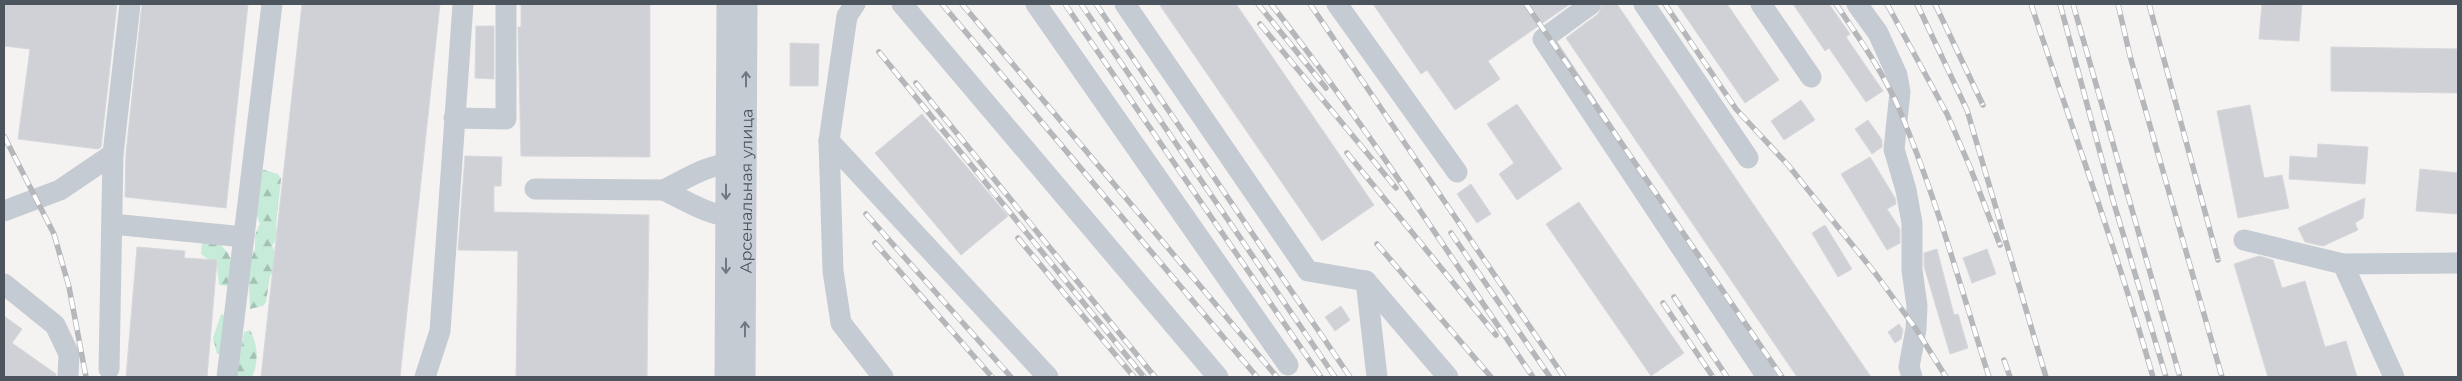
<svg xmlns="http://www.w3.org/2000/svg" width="2462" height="381" viewBox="0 0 2462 381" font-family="Montserrat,sans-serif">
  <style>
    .forest { fill: url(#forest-firs) }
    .building { fill: #d0d1d6; stroke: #d7d8dc }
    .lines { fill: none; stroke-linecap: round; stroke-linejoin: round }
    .minor { stroke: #c5cbd2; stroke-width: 21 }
    .rail-casing { stroke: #b5b7bb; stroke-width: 5.5 }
    .rail { stroke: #fff; stroke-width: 4; stroke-dasharray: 11; stroke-linecap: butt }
    .oneway { stroke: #707881 }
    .labels { text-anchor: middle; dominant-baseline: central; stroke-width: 4; stroke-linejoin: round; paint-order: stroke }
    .street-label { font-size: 16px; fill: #4c545e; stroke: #fff }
  </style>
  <defs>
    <pattern id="forest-firs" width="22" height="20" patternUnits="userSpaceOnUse" patternTransform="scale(1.25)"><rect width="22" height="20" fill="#c7ebd9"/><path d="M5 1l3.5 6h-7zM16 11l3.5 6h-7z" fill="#a4c1b3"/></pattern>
  </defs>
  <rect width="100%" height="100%" fill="#f4f3f2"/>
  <g class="forest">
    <polygon points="261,169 278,174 281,179 276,226 278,237 272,246 280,261 270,276 266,302 263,306 250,309 248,266 255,249 255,235 260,224 253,206"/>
    <polygon points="202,242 220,244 228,253 236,269 232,287 219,285 217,266 201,254"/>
    <polygon points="221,314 227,316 223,355 217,354 213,338"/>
    <path d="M250 330C258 344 259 362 252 377H238L236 374 244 332Z"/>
  </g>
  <g class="building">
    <polygon points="4,4 117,4 101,147 98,149 18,139 30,49 4,46"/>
    <polygon points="142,4 248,4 226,208 125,197 126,153"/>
    <polygon points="302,4 440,4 400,377 261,377"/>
    <polygon points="521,4 650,4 650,157 521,156 518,27 521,27"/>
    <polygon points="1159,4 1236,4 1374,205 1322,241"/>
    <polygon points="1373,4 1570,4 1488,61 1500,79 1455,110 1427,70 1421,74"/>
    <polygon points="1603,4 1617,4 1871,377 1797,377 1566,38 1598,14"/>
    <polygon points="1677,4 1727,4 1779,80 1745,103"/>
    <polygon points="1793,4 1829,4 1850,34 1846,37 1883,91 1866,102 1829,48 1825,51"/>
    <polygon points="2262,4 2302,4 2299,41 2259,39"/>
    <polygon points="476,26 494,26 494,79 475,78"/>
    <polygon points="790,43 819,44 818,86 790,86"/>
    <polygon points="2331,47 2458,49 2458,93 2331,91"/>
    <polygon points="1801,100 1815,120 1784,140 1771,121"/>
    <polygon points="1517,104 1562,169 1517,200 1499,174 1514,163 1487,124"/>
    <polygon points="2250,105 2264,178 2282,175 2289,208 2238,218 2217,111"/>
    <polygon points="922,114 1008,216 961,255 875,153"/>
    <polygon points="1868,120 1882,140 1882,147 1872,154 1855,129"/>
    <polygon points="2318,144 2368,147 2365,184 2289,179 2290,156 2317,158"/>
    <polygon points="465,156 502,157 501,186 494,186 494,212 649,215 647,377 516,377 518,251 458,250"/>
    <polygon points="1870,157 1895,198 1896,204 1887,209 1900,229 1900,243 1887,250 1841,174"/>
    <polygon points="2420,169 2458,173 2458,214 2416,211"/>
    <polygon points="1471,184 1491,214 1477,223 1457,194"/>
    <polygon points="2365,198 2363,218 2355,223 2358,230 2323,246 2305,242 2298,228"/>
    <polygon points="1579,202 1684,353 1651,376 1546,224"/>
    <polygon points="1825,225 1852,269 1838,277 1812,233"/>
    <polygon points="137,247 185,251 184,258 217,260 207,377 126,377"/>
    <polygon points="1937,249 1954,315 1958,314 1968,348 1950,354 1924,266 1924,253"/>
    <polygon points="1987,249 1996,274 1972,283 1963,258"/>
    <polygon points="2259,256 2273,260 2282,288 2305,281 2325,347 2346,341 2357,377 2268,377 2234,264"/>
    <polygon points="1341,306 1350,320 1335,331 1325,317"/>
    <polygon points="4,316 22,329 12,343 56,374 56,377 4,377"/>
    <polygon points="1899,324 1903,330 1901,339 1895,343 1888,332"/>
  </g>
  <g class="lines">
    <g class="minor">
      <polyline points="855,4 847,16 829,141 1048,377"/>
      <polyline points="902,4 1218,377"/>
      <polyline points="1036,4 1288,365"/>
      <polyline points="1125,4 1308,271 1366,281 1448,377"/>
      <polyline points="1337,4 1457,172"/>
      <polyline points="1591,4 1543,39 1767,377"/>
      <polyline points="1644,4 1748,158"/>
      <polyline points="1761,4 1811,77"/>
      <polyline points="1857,4 1878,33 1897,75 1900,92 1894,149 1906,190 1912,223 1912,270 1917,306 1916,329 1909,367 1912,377"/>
      <polyline points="454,118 506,119 506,4"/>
      <polyline points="829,141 833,271 841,323 883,377"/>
      <polyline points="535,189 664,190"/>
      <polyline points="4,211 60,190 113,154 130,4"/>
      <path d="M740 218C712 217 689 203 664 190 689 177 711 162 741 163"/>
      <polyline points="112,224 244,237"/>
      <polyline points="2244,240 2343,264 2458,263"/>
      <polyline points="2343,264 2394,377"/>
      <polyline points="1366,281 1377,377"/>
      <polyline points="4,284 55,325 69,354 68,377"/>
      <polyline points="109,369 113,154"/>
      <polyline points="227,377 272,4"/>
      <polyline points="425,377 440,331 463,4"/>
      <polyline points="725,377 727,4"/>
      <path id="s1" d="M745 377 747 4"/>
    </g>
    <defs>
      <g id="rail">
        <polyline points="942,4 1257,377"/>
        <polyline points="962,4 1277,377"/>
        <polyline points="1065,4 1321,377"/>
        <polyline points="1081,4 1335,377"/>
        <polyline points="1096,4 1350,377"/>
        <polyline points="1258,4 1326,88"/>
        <path d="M1271 4C1365 124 1447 252 1533 377"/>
        <polyline points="1310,4 1564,377"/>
        <polyline points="1526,4 1782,377"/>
        <polyline points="1665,4 1736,109 1788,165 1875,273 1916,329 1946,377"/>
        <path d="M1836 4C1859 38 1884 73 1900 111 1936 197 1961 288 1989 377"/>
        <polyline points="1887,4 1947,114 1970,167 2000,245"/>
        <polyline points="1917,4 1967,110 2046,377"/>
        <polyline points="1935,4 1983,105"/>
        <path d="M2031 4C2072 128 2117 251 2153 377"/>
        <polyline points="2060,4 2112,197 2166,377"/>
        <polyline points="2073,4 2180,377"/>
        <polyline points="2118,4 2130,56 2222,377"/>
        <polyline points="2149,4 2218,260"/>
        <polyline points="1260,24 1396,188"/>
        <polyline points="879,52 1144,377"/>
        <polyline points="916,83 1155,377"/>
        <polyline points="4,136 54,234 69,287 86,377"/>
        <polyline points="1347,153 1496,335"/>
        <polyline points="866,214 1011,377"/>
        <polyline points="1451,233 1550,377"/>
        <polyline points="1018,238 1134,377"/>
        <polyline points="875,243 992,377"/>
        <polyline points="1377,244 1491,377"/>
        <polyline points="1674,297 1727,377"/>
        <polyline points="1663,303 1713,377"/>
        <polyline points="2004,360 2010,377"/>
      </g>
    </defs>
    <use href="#rail" class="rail-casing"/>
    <use href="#rail" class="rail"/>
  </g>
  <defs><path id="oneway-shaft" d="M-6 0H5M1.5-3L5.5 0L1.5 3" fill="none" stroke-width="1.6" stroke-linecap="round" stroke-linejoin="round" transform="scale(1.25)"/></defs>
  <g class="oneway">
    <use href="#oneway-shaft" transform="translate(746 79) rotate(-90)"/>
    <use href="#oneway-shaft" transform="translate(726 192) rotate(90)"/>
    <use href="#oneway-shaft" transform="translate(726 266) rotate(90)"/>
    <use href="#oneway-shaft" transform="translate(745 329) rotate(-90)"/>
  </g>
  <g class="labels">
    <g class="street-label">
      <text stroke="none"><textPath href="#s1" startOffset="186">Арсенальная улица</textPath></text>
    </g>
  </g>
  <rect width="2462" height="381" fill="none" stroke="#4c545e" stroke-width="10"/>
</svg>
